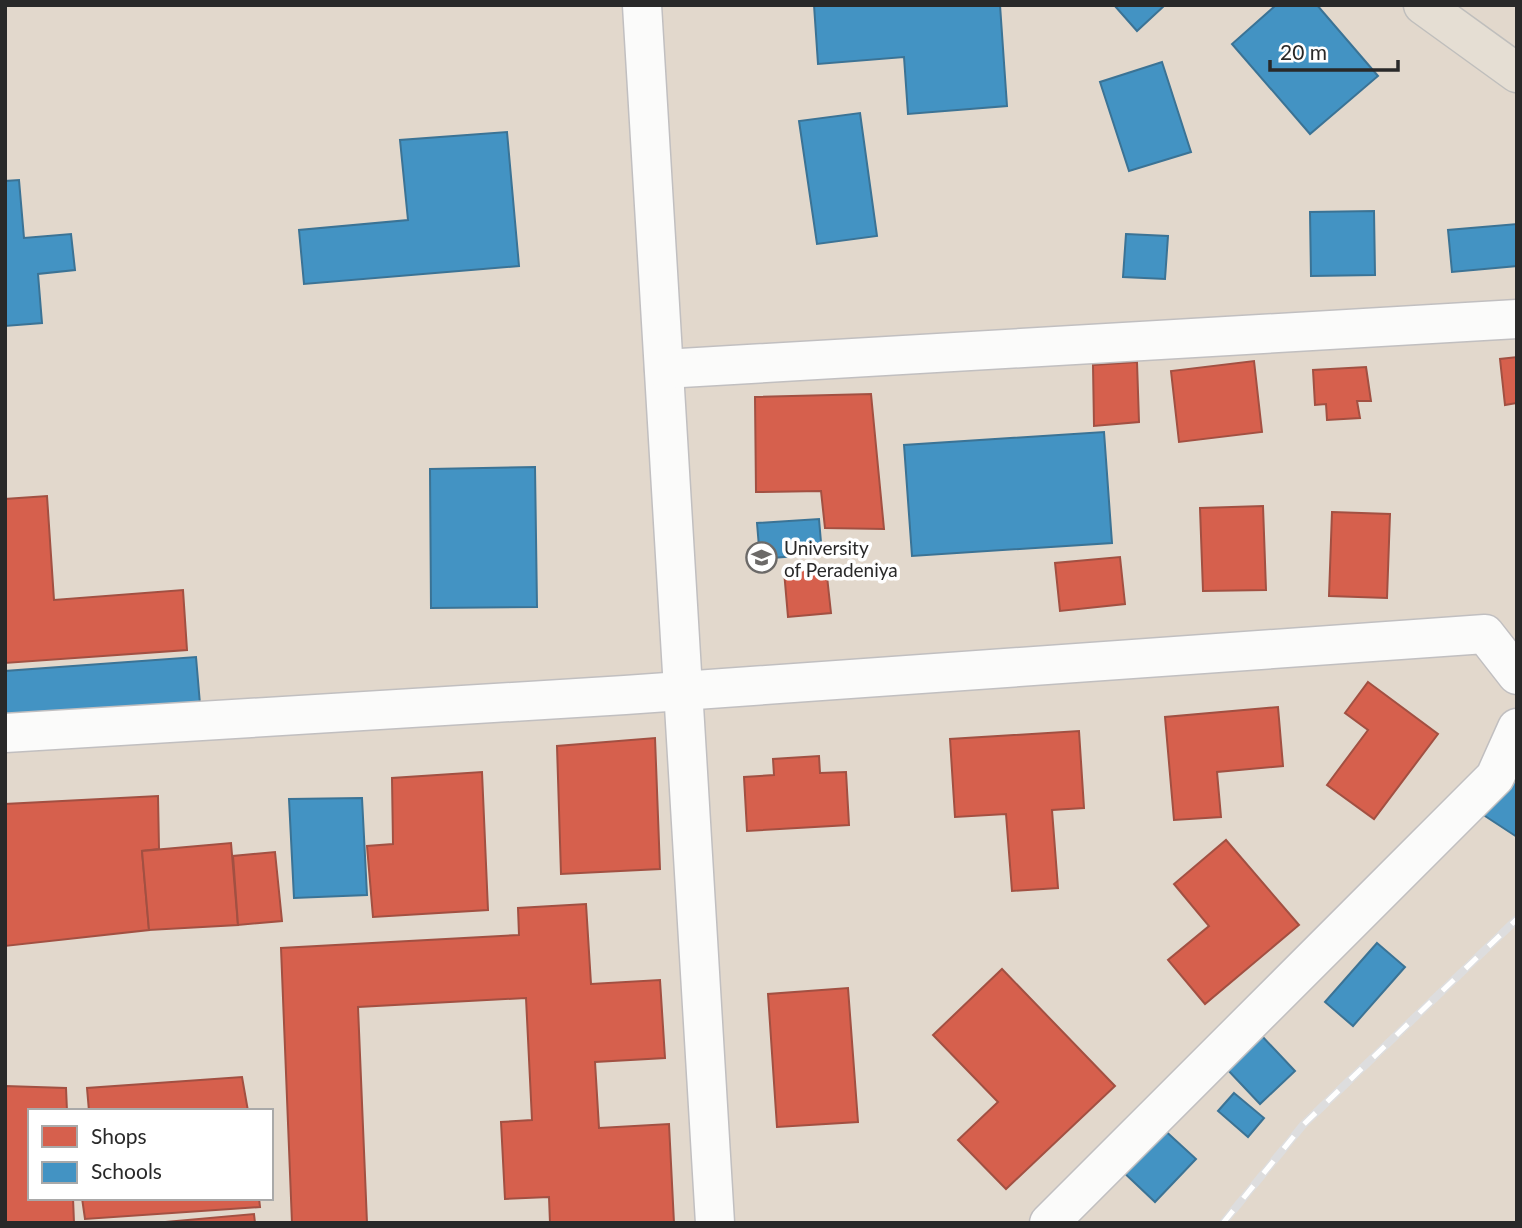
<svg xmlns="http://www.w3.org/2000/svg" width="1522" height="1228" viewBox="0 0 1522 1228" font-family="Lato,sans-serif">
  <style>
    .education { fill: #e2d8cc; fill-rule: evenodd }
    .shops { fill: #d6604d; stroke: #a25042; stroke-width: 2 }
    .schools { fill: #4393c3; stroke: #3b7395; stroke-width: 2 }
    .lines { fill: none; stroke-linecap: round; stroke-linejoin: round }
    .minor-casing { stroke: #c1bfc0; stroke-width: 41 }
    .major-casing { stroke: #bfbebc; stroke-width: 41 }
    .minor { stroke: #fbfbfa; stroke-width: 38 }
    .major { stroke: #e5ded3; stroke-width: 38 }
    .rail-casing { stroke: #ddddde; stroke-width: 8 }
    .rail { stroke: #fff; stroke-width: 5; stroke-dasharray: 16; stroke-linecap: butt }
    .labels { text-anchor: middle; dominant-baseline: central; stroke-width: 7; stroke-linejoin: round; paint-order: stroke }
    .poi-label { font-size: 19px; fill: #292929; stroke: #fff; text-anchor: start }
  </style>
  <rect width="100%" height="100%" fill="#e7e2de"/>
  <path class="education" d="M5 5H1517V1223H5ZM30 1111H271V1198H30Z"/>
  <g class="shops">
    <polygon points="1517,357 1517,403 1505,405 1500,359"/>
    <polygon points="1254,361 1262,432 1179,442 1171,371"/>
    <polygon points="1137,362 1139,422 1094,426 1093,365"/>
    <polygon points="1366,367 1371,401 1357,401 1360,418 1327,420 1326,404 1315,405 1313,370"/>
    <polygon points="871,394 884,529 825,528 821,491 756,492 755,397"/>
    <polygon points="47,496 54,600 183,590 187,650 5,663 5,499"/>
    <polygon points="1263,506 1266,590 1203,591 1200,508"/>
    <polygon points="1332,512 1390,514 1387,598 1329,596"/>
    <polygon points="1120,557 1125,604 1060,611 1055,563"/>
    <polygon points="826,567 831,613 788,617 784,571"/>
    <polygon points="1368,682 1438,734 1374,819 1327,785 1368,730 1345,713"/>
    <polygon points="1278,707 1283,766 1217,772 1221,817 1174,820 1165,717"/>
    <polygon points="1079,731 1084,808 1052,810 1058,888 1012,891 1006,814 955,817 950,739"/>
    <polygon points="655,738 660,869 561,874 557,746"/>
    <polygon points="819,756 820,773 846,772 849,825 747,831 744,777 774,775 773,759"/>
    <polygon points="482,772 488,910 373,917 367,846 393,844 392,778"/>
    <polygon points="158,796 159,849 142,851 149,930 5,946 5,804"/>
    <polygon points="1226,840 1299,925 1205,1004 1168,960 1209,926 1174,884"/>
    <polygon points="231,843 238,925 149,930 142,851"/>
    <polygon points="275,852 282,921 238,925 233,856"/>
    <polygon points="586,904 591,984 660,980 665,1058 595,1062 599,1128 669,1124 674,1223 550,1223 549,1197 505,1199 501,1122 532,1120 526,998 358,1007 367,1223 292,1223 281,948 519,935 518,908"/>
    <polygon points="1002,969 1115,1086 1006,1189 958,1140 998,1102 933,1035"/>
    <polygon points="848,988 858,1122 777,1127 768,994"/>
    <polygon points="242,1077 248,1111 89,1111 87,1088"/>
    <polygon points="5,1086 66,1088 67,1111 30,1111 30,1198 73,1198 74,1223 5,1223"/>
    <polygon points="82,1198 259,1198 260,1207 85,1219"/>
    <polygon points="254,1214 255,1223 154,1223"/>
  </g>
  <g class="schools">
    <polygon points="814,5 1000,5 1007,106 908,114 904,57 818,64"/>
    <polygon points="1114,5 1165,5 1137,31"/>
    <polygon points="1276,5 1317,5 1378,76 1310,134 1232,44"/>
    <polygon points="1162,62 1191,152 1129,171 1100,82"/>
    <polygon points="860,113 877,236 817,244 799,121"/>
    <polygon points="507,132 519,266 304,284 299,230 408,220 400,140"/>
    <polygon points="19,180 24,238 71,234 75,270 38,274 42,323 5,326 5,181"/>
    <polygon points="1374,211 1375,275 1311,276 1310,212"/>
    <polygon points="1517,224 1517,266 1452,272 1448,230"/>
    <polygon points="1126,234 1168,236 1165,279 1123,277"/>
    <polygon points="1104,432 1112,543 912,556 904,445"/>
    <polygon points="535,467 537,607 431,608 430,469"/>
    <polygon points="819,519 822,554 760,559 757,523"/>
    <polygon points="196,657 200,704 5,719 5,671"/>
    <polygon points="1517,762 1517,837 1482,814"/>
    <polygon points="362,798 367,895 294,898 289,799"/>
    <polygon points="1377,943 1405,967 1353,1026 1325,1002"/>
    <polygon points="1260,1034 1295,1071 1260,1104 1225,1067"/>
    <polygon points="1234,1093 1264,1118 1248,1137 1218,1111"/>
    <polygon points="1160,1126 1196,1159 1155,1202 1119,1168"/>
  </g>
  <g class="lines">
    <defs>
      <g id="minor">
        <polyline points="642,5 715,1223"/>
        <polyline points="664,369 1517,319"/>
        <polyline points="5,733 625,695 1485,634 1517,675"/>
        <polyline points="1049,1223 1495,777 1517,728"/>
      </g>
      <polyline id="major" points="1423,5 1517,73"/>
    </defs>
    <use href="#minor" class="minor-casing"/>
    <use href="#major" class="major-casing"/>
    <use href="#minor" class="minor"/>
    <use href="#major" class="major"/>
    <defs>
      <polyline id="rail" points="1223,1223 1303,1125 1517,919"/>
    </defs>
    <use href="#rail" class="rail-casing"/>
    <use href="#rail" class="rail"/>
  </g>
  <defs>
    <symbol id="university-ring" viewBox="-11 -11 22 22"><circle r="9.5" fill="#fff" stroke="#6c6a68" stroke-width="1.5"/><path d="M0-5L7-2L0 1L-7-2ZM-4 1L0 2.5L4 1V4Q0 6-4 4Z" fill="#6c6a68"/></symbol>
  </defs>
  <g fill-rule="evenodd">
    <use href="#university-ring" x="744" y="540" width="35" height="35"/>
  </g>
  <g class="labels">
    <g class="poi-label">
      <text x="784" y="547">University<tspan x="784" dy="22">of Peradeniya</tspan></text>
    </g>
  </g>
  <rect width="1522" height="1228" fill="none" stroke="#292929" stroke-width="14"/>
  <rect x="28" y="1109" width="245" height="91" fill="#ffffff" stroke="#a9a9a9" stroke-width="2"/>
  <rect x="42" y="1126" width="35" height="21" fill="#d6604d" stroke="#a9a9a9" stroke-width="2"/>
  <text x="91" y="1144" font-size="21" fill="#292929">Shops</text>
  <rect x="42" y="1162" width="35" height="21" fill="#4393c3" stroke="#a9a9a9" stroke-width="2"/>
  <text x="91" y="1179" font-size="21" fill="#292929">Schools</text>
  <path d="M1270 60v10h128v-10" fill="none" stroke="#292929" stroke-width="3.5"/>
  <text x="1280" y="60" font-size="21" fill="#292929" stroke="#ffffff" stroke-width="5" paint-order="stroke">20 m</text>
</svg>
